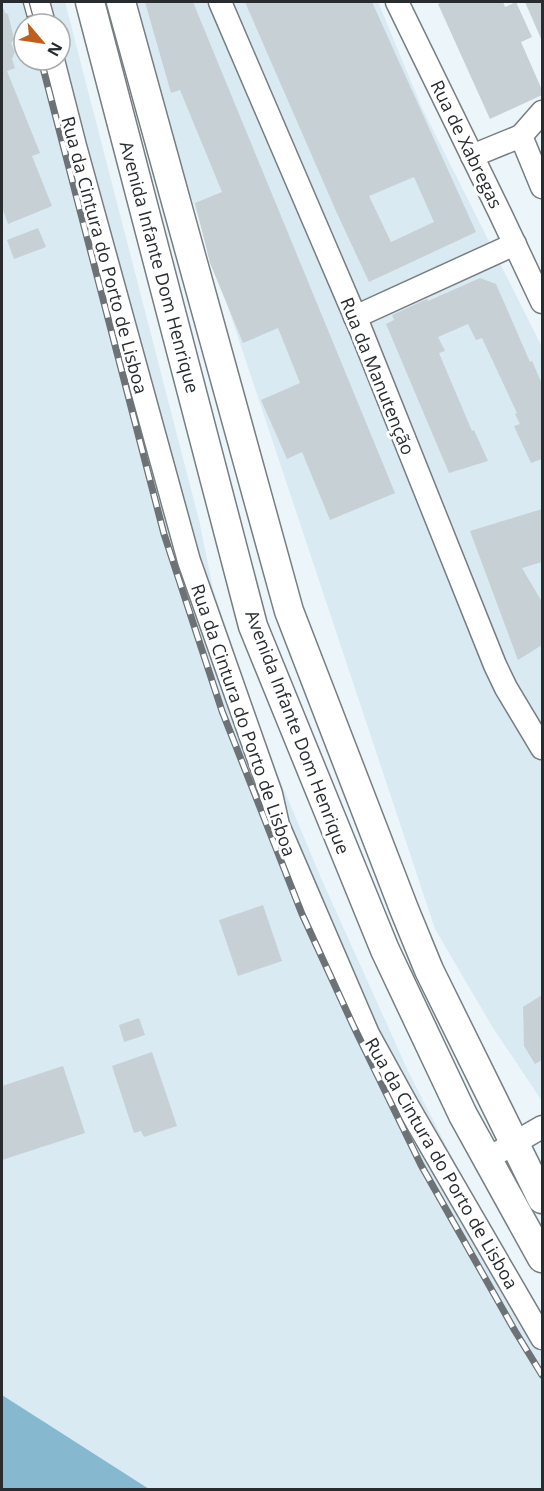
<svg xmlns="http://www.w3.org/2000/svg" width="544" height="1491" viewBox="0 0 544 1491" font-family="'Open Sans',sans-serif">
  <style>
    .built { fill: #d9eaf3; fill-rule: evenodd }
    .water { fill: #86b8d0 }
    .building { fill: #c7d0d4; fill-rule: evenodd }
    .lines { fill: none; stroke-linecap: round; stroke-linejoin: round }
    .minor-casing { stroke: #767e82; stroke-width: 25 }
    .major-casing { stroke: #767e82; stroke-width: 31 }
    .minor { stroke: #fff; stroke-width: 22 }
    .major { stroke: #fff; stroke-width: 28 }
    .rail-casing { stroke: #6c7275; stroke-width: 7 }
    .rail { stroke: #fff; stroke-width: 4.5; stroke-dasharray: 14; stroke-linecap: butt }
    .labels { text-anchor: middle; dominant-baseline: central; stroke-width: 6; stroke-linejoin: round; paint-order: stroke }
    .street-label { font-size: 18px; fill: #282c2e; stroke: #fff }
  </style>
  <rect width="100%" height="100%" fill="#ecf5fa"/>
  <g class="built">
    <path d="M2 2H65L199 520 213 589 260 726 280 780 321 878 408 1071 473 1198 542 1317V1489H147L2 1395ZM24 24H60V60H24Z"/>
    <polygon points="135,2 378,2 423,110 542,347 542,1101 493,1028 435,929 169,130"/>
  </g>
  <polygon class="water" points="2,1395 149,1489 2,1489"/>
  <g class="building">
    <polygon points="145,2 193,2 395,493 330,520 302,452 287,459 261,400 300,383 278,328 243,343 210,263 195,203 222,192 180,90 171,93"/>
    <path d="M245 2H372L476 232 369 282 336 211ZM414 177 434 222 391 242 369 196Z"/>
    <polygon points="443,2 503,2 505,7 516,2 532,37 521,42 542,90 542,95 490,119 438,4"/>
    <polygon points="525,2 542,2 542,41"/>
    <polygon points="2,5 5,13 8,14 14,39 11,43 15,52 12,59 15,68 7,71 40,153 32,156 52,206 8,224 2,207"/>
    <polygon points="38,228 46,247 14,259 7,240"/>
    <polygon points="480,278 496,284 530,362 532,361 542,384 542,459 531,463 514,426 520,424 515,414 517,413 482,338 476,340 468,324 438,337 445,351 439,353 472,431 474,430 488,461 449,473 386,324 394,320 392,315 427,299 428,301"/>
    <polygon points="542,509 542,562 522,568 542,602 542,645 518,660 470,531"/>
    <polygon points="263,905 282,961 238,976 219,920"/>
    <polygon points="542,995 542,1060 535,1064 524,1046 523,1007"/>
    <polygon points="139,1018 145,1035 124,1042 119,1025"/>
    <polygon points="152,1052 177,1126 144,1137 141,1131 134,1133 112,1066"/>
    <polygon points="63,1066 85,1133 2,1160 2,1086"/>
  </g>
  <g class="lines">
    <defs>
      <g id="minor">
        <polyline points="38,2 44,24"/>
        <polyline points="220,2 360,328 495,665 506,688 542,748"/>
        <polyline points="397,2 500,213 542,302"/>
        <polyline points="53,60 75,146 189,561 271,794 278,825 368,1034 407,1105 542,1338"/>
        <polyline points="521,136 542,112"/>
        <polyline points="472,156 521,136 542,187"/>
        <polyline points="355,317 515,244"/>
        <polyline points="487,1159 542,1127"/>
      </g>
      <g id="major">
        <polyline points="90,2 253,626 385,950 463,1115 542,1258"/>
        <polyline points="121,2 289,611 404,909 429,970 542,1199"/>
      </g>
    </defs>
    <use href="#minor" class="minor-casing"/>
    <use href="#major" class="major-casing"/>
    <use href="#minor" class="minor"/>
    <use href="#major" class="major"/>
    <defs>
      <g id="rail">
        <polyline points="26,2 32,24"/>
        <polyline points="41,60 164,534 222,711 302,914 353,1025 421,1165 515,1331 542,1375"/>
      </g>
    </defs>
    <use href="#rail" class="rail-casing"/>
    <use href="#rail" class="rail"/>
  </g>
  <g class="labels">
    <g class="street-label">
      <text transform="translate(467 144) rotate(64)">Rua de Xabregas</text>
      <text transform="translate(105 255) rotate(75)">Rua da Cintura do Porto de Lisboa</text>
      <text transform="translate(160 267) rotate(75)">Avenida Infante Dom Henrique</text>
      <text transform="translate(378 376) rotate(68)">Rua da Manutenção</text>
      <text transform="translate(244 720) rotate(71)">Rua da Cintura do Porto de Lisboa</text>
      <text transform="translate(298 732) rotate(69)">Avenida Infante Dom Henrique</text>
      <text transform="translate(442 1163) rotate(60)">Rua da Cintura do Porto de Lisboa</text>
    </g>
  </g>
  <rect width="544" height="1491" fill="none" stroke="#282c2e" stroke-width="6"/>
  <g transform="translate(42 42) rotate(119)"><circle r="28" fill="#ffffff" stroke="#a9abab" stroke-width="1.5"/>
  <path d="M0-4.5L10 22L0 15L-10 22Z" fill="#bf5f1d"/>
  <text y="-9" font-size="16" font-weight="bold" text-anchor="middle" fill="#282c2e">N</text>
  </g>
</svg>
